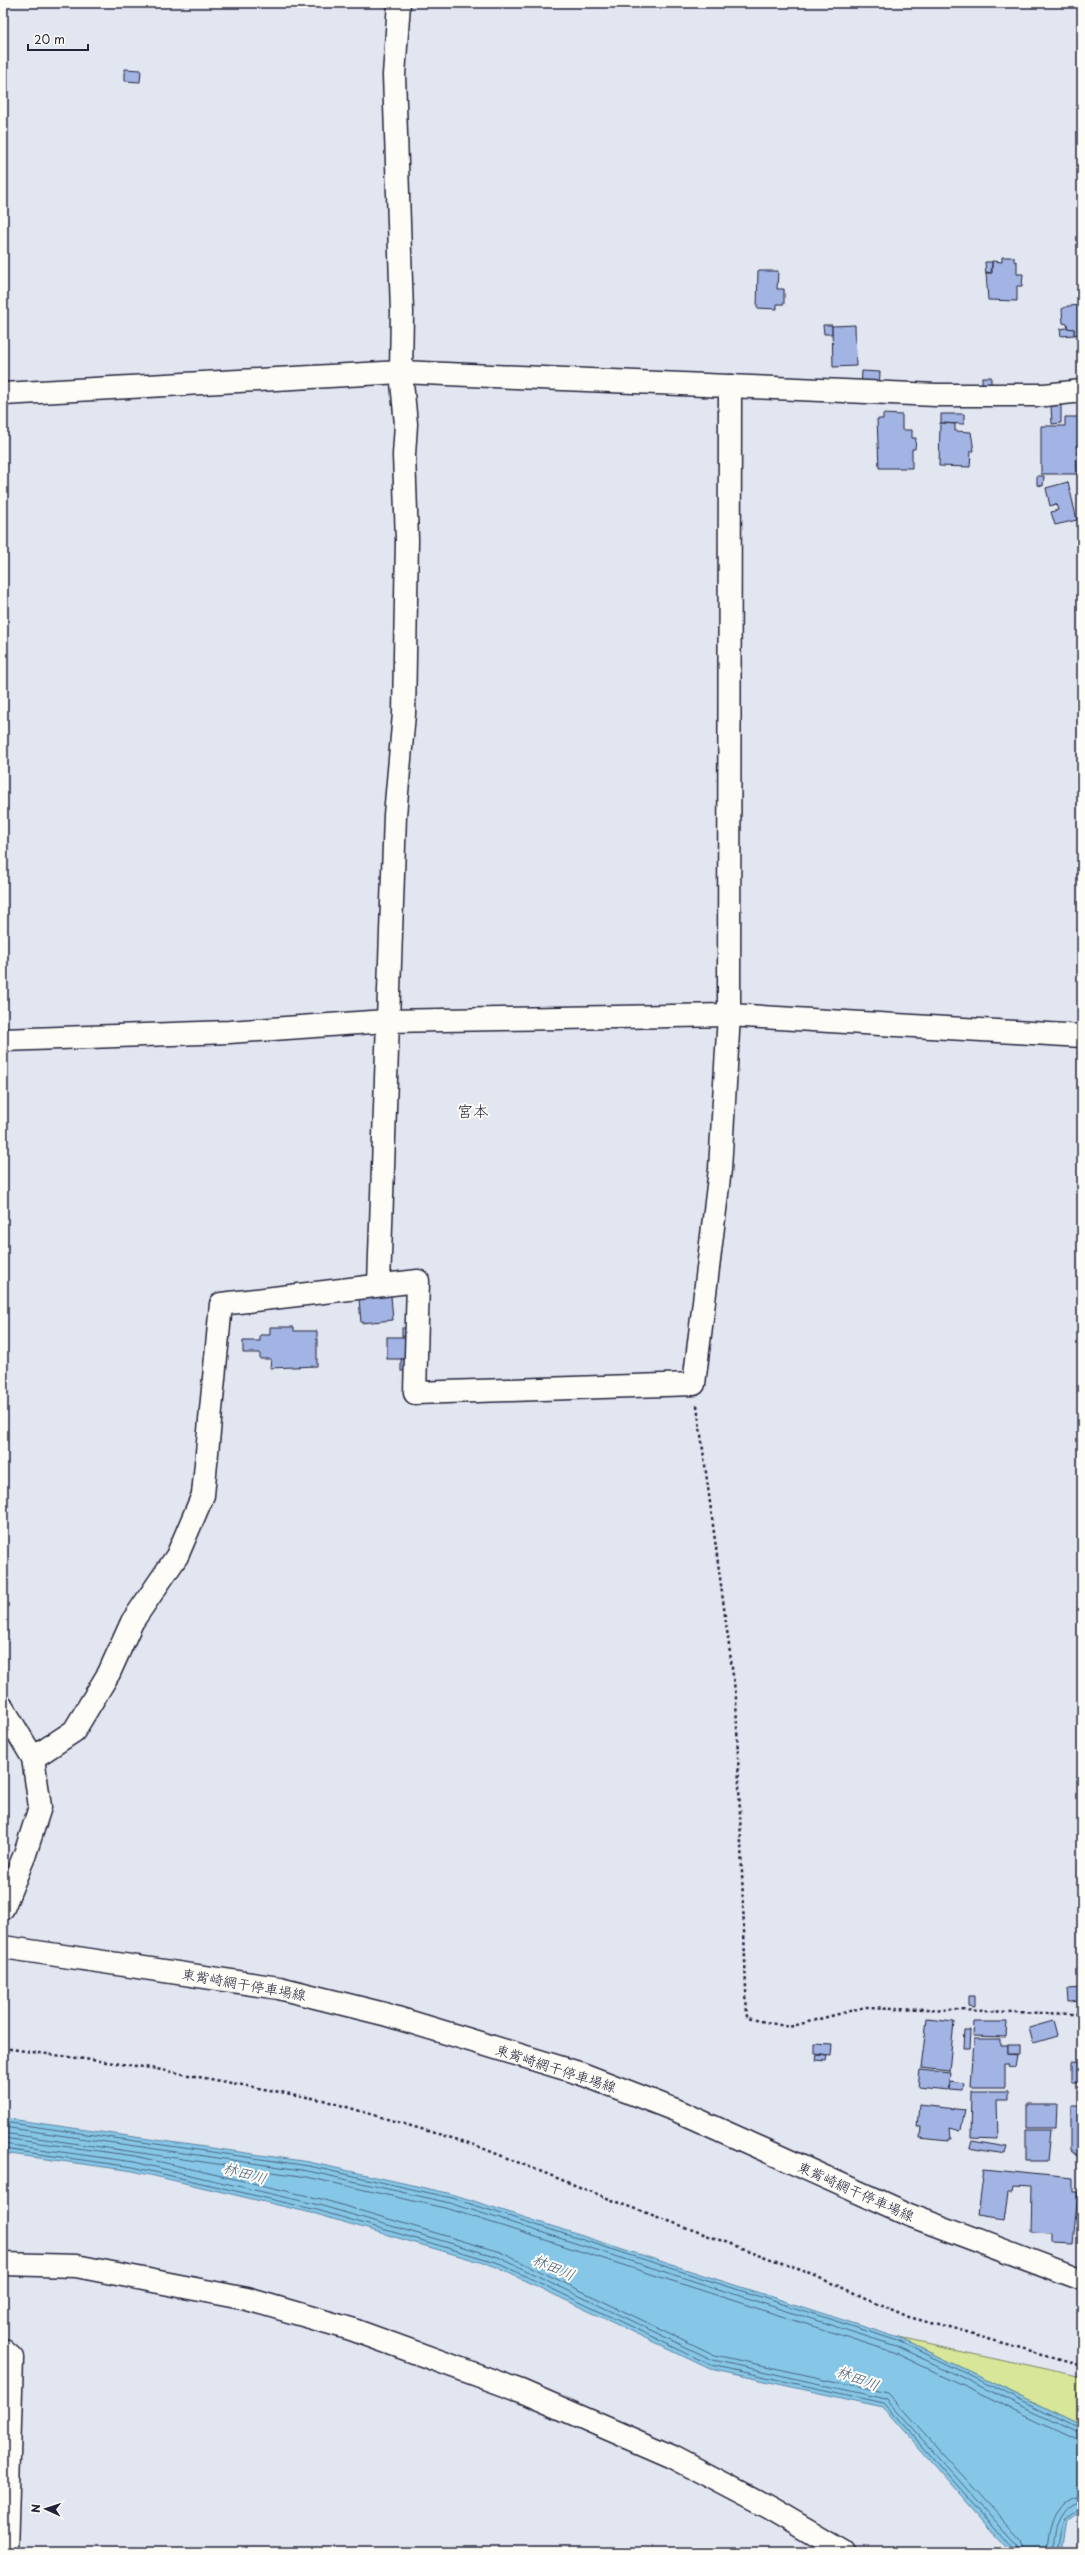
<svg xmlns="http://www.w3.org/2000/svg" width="1085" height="2555" viewBox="0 0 1085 2555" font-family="'Playpen Sans','Klee One',sans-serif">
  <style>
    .green { fill: #d7e699; stroke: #7c846a }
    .water { fill: #86c7e7; stroke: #5e85a2 }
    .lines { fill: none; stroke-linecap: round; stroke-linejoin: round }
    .shore { stroke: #4a6480; stroke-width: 1 }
    .building { fill: #a1b4e3; stroke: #22223b }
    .minor-casing { stroke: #22223b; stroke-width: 25 }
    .major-casing { stroke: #22223b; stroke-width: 25 }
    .path { stroke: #22223b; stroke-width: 2.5; stroke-dasharray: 3 3; stroke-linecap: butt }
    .minor { stroke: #fdfcf7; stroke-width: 22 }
    .major { stroke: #fdfcf7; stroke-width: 22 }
    .labels { text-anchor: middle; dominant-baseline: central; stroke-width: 4; stroke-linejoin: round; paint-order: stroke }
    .street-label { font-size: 14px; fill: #22223b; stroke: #fdfcf7 }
    .water-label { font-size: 15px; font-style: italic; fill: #455c77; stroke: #fdfcf7 }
    .quarter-label { font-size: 16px; fill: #22223b; stroke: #fdfcf7 }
  </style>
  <rect width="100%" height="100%" fill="#e1e6f1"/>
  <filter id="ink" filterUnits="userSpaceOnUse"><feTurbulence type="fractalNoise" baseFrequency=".025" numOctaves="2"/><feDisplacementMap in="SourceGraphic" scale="8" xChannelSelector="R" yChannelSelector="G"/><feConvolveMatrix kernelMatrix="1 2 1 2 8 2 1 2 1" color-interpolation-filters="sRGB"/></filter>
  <g filter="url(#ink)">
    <polygon class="green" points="899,2338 1082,2378 1082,2425"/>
    <polygon class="water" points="3,2118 309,2162 452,2194 899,2338 1082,2425 1082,2510 1066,2522 1061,2552 1011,2552 883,2407 710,2369 494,2266 316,2214 133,2171 3,2153"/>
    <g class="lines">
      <g class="shore">
        <polyline points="3,2122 309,2166 452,2198 898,2341 1082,2429"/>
        <polyline points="3,2127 308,2171 450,2203 896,2346 1082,2434"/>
        <polyline points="3,2133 307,2177 449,2209 893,2352 1074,2438 1082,2440"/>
        <polyline points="3,2138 135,2156 321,2199 500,2252 715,2355 888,2393 1021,2540 1025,2552"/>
        <polyline points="3,2144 134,2162 319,2205 498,2257 713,2360 886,2399 1016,2544 1019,2552"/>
        <polyline points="3,2149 133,2167 317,2210 496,2262 711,2365 884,2403 1013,2548 1014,2552"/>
        <path d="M1046 2552C1047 2530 1055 2497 1082 2496"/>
        <path d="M1052 2552C1053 2533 1058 2504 1082 2502"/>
        <polyline points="1057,2552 1063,2520 1082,2507"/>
      </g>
    </g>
    <g class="building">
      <polygon points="125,69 141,70 140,82 125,81"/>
      <polygon points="1002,257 1014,257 1014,261 1017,262 1017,274 1023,274 1022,286 1017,286 1017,301 988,300 986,273 992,273 992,261 1002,262"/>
      <polygon points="985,262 992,262 991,273 986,272 986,274"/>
      <polygon points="758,271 778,271 777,289 784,289 784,304 777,304 777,309 757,308"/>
      <polygon points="1082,305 1082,334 1074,335 1074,329 1068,329 1067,324 1063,323 1062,309 1068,306"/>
      <polygon points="823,325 832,325 832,334 824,334"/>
      <polygon points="855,325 856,366 833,367 832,326"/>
      <polygon points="1067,328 1074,329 1074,335 1061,336 1060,329"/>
      <polygon points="862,371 880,372 879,390 861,390"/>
      <rect x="982" y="377" width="9" height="8"/>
      <polygon points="1061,405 1061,423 1052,424 1051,406"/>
      <polygon points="883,414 902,415 902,430 912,430 912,438 916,438 915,449 912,449 912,468 879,468 877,419 883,419"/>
      <polygon points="941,414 964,414 964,424 941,423"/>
      <polygon points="1065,417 1082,417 1082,445 1076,445 1077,474 1041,474 1041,426 1065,426"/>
      <polygon points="940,423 955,424 955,431 971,432 974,451 971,451 970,467 939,466"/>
      <polygon points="1037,476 1044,476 1043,486 1037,485"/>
      <polygon points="1068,482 1077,520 1055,525 1051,512 1058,510 1056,504 1050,506 1046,488"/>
      <polygon points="391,1296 393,1320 361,1323 359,1298"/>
      <polygon points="270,1327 294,1327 294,1331 317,1331 317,1366 270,1368 271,1359 260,1359 260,1353 243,1353 243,1341 260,1341 260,1335 270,1335"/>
      <rect x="402" y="1328" width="4" height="8"/>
      <rect x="387" y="1337" width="25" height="22"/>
      <rect x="401" y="1359" width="5" height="12"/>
      <polygon points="1082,1988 1082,2001 1069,2002 1068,1989"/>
      <polygon points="968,1996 974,1996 974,2007 968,2006"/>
      <polygon points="927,2019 954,2022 949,2071 921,2068"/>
      <polygon points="1053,2021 1057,2036 1033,2043 1029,2028"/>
      <polygon points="974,2022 1007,2022 1006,2037 973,2036"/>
      <polygon points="964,2030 970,2030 969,2049 963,2049"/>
      <polygon points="974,2039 1000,2039 1000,2045 1007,2045 1007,2053 1018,2054 1016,2068 1009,2067 1010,2064 1005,2064 1005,2087 971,2087"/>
      <polygon points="815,2044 832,2045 831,2056 815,2054"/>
      <rect x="1007" y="2044" width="12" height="9"/>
      <polygon points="817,2055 827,2056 826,2061 816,2060"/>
      <polygon points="1072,2062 1082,2063 1082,2083 1072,2083"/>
      <polygon points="920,2070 950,2073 948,2090 918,2087"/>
      <polygon points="950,2082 964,2084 963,2091 949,2090"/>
      <polygon points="972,2091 1008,2091 1008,2100 996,2100 997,2139 971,2138"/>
      <polygon points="1027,2104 1055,2104 1054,2128 1027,2128"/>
      <polygon points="919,2105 965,2110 961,2130 950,2127 951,2139 948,2139 948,2141 920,2138 921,2127 917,2127"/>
      <polygon points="1070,2105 1082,2105 1082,2156 1078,2157 1070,2150"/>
      <polygon points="1026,2130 1050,2130 1047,2161 1026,2161"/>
      <polygon points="972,2141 1007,2147 1005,2154 970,2148"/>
      <polygon points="984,2169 1073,2178 1073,2192 1078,2192 1073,2243 1052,2242 1052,2233 1032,2232 1033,2188 1013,2187 1012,2192 1008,2192 1004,2220 978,2216"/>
    </g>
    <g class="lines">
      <defs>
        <g id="minor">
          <polyline points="3,394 401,372 936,395 1045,395 1082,391"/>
          <polyline points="3,1040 229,1032 386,1021 729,1015 1082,1036"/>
          <polyline points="379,1284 395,815 404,714 407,540 404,455 406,424 401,372 402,312 394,75 399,3"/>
          <polyline points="3,1708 33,1758 40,1807 25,1854 3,1908"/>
          <polyline points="33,1758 74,1731 109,1673 132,1622 177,1556 203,1495 221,1304 418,1281 415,1393 694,1384 720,1169 729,1015 730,386"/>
          <polyline points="3,2264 76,2266 247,2299 351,2329 521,2391 673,2457 770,2508 845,2552"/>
          <polyline points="3,2350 12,2358 6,2552"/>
        </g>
        <polyline id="major" points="3,1947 279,1988 384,2014 582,2074 678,2111 909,2215 1082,2280"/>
      </defs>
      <use href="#minor" class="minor-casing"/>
      <use href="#major" class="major-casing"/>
      <g class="path">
        <polyline points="697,1405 736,1698 747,2018 789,2027 865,2007 1073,2014 1082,2011"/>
        <polyline points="3,2048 151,2068 323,2100 472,2144 612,2200 806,2272 909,2317 1082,2365"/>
      </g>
      <use href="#minor" class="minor"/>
      <use href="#major" class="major"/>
    </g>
  </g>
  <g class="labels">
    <g class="street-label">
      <text transform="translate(244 1984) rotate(10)">東觜崎網干停車場線</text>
      <text transform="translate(556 2068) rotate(18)">東觜崎網干停車場線</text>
      <text transform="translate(856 2191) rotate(24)">東觜崎網干停車場線</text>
    </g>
    <g class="water-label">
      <text transform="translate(245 2172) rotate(16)">林田川</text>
      <text transform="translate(554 2266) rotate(23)">林田川</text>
      <text transform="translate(858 2377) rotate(21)">林田川</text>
    </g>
    <g class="quarter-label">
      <text x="473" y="1110">宮本</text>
    </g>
  </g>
  <rect width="1085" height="2555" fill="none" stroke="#fdfcf7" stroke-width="16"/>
  <rect x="8" y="8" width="1069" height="2539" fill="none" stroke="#22223b" stroke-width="1.5" filter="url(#ink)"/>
  <g transform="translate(46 2509) rotate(273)" stroke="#fdfcf7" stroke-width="3" paint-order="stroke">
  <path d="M0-3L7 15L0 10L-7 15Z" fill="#22223b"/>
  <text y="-6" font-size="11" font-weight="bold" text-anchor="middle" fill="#22223b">N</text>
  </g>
  <path d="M28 44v6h60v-6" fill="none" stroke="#22223b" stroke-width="2"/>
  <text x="34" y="44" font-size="12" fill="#22223b" stroke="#fdfcf7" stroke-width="3" paint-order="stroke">20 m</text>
</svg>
